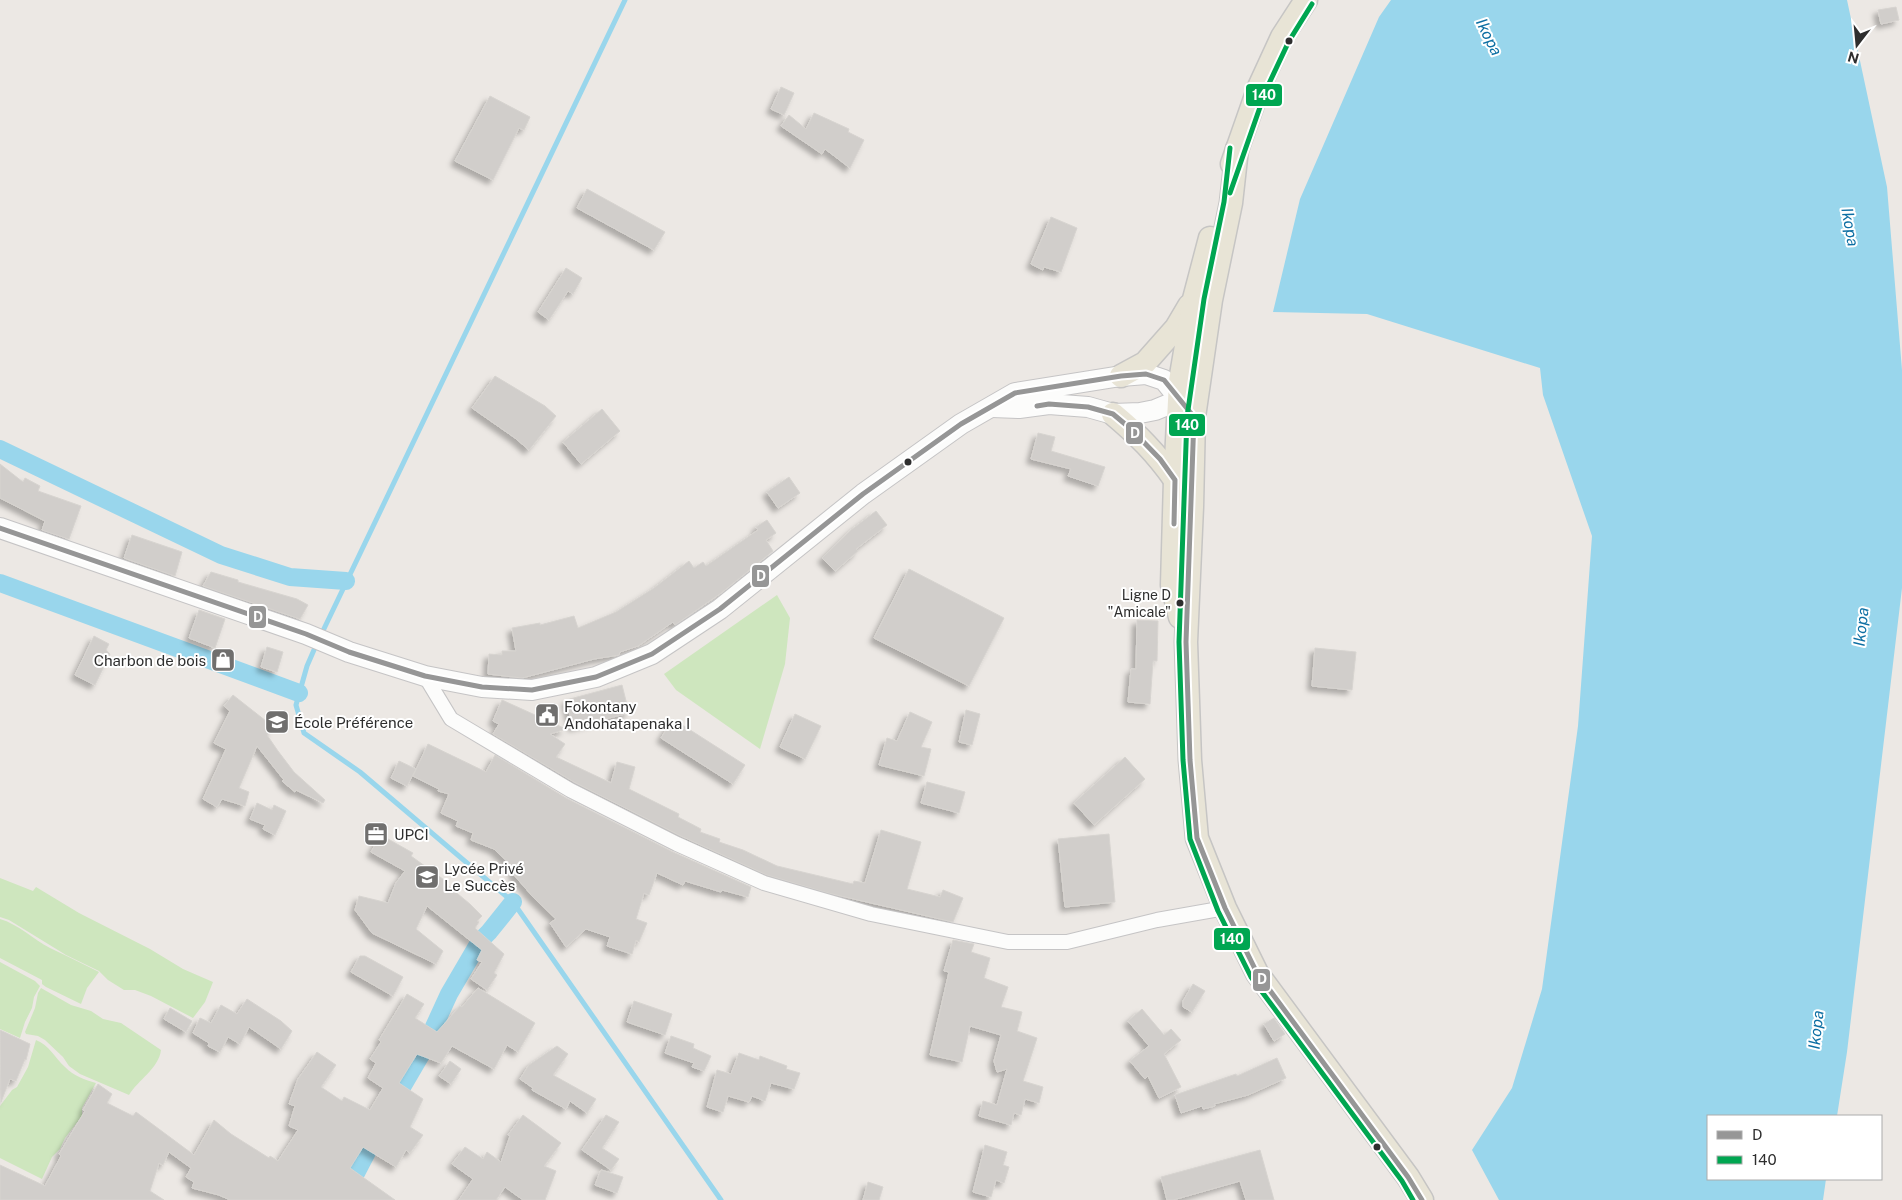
<svg xmlns="http://www.w3.org/2000/svg" width="1902" height="1200" viewBox="0 0 1902 1200" font-family="'Public Sans',sans-serif">
  <style>
    .green { fill: #cee6be }
    .water { fill: #99d6ec }
    .lines { fill: none; stroke-linecap: round; stroke-linejoin: round }
    .stream { stroke: #99d6ec; stroke-width: 5 }
    .canal { stroke: #99d6ec; stroke-width: 18 }
    .building { fill: #d1cecb; stroke: #d7d4d0; filter: url(#shadow) }
    .street-casing { stroke: #c5c4c5; stroke-width: 16 }
    .secondary-casing { stroke: #c5c4c5; stroke-width: 22 }
    .primary-casing { stroke: #c6c5c4; stroke-width: 25 }
    .street { stroke: #fcfcfb; stroke-width: 14 }
    .secondary { stroke: #fcfcfb; stroke-width: 20 }
    .primary { stroke: #e8e4d6; stroke-width: 22 }
    .bus-1-casing { stroke: #fff; stroke-width: 9 }
    .bus-2-casing { stroke: #fff; stroke-width: 9 }
    .bus-1 { stroke: #969696; stroke-width: 5 }
    .bus-2 { stroke: #00a651; stroke-width: 5 }
    .bus-dot { fill: #2e2e2e; stroke: #fff; stroke-width: 2 }
    .labels { text-anchor: middle; dominant-baseline: central; stroke-width: 4; stroke-linejoin: round; paint-order: stroke }
    .bus-label { font-size: 14px; fill: #2e2e2e; stroke: #fff; text-anchor: end }
    .poi-label { font-size: 15px; fill: #2e2e2e; stroke: #fff; text-anchor: start }
    .water-label { font-size: 16px; font-style: italic; fill: #0d6fa3; stroke: #fff }
    .line-badge { stroke: #fff; stroke-width: 2 }
    .badge-label { font-size: 14px; text-anchor: middle; font-weight: bold; fill: #fff }
  </style>
  <defs>
    <filter id="shadow"><feDropShadow dx="-4.5" dy="4.5" stdDeviation="2.5" flood-color="#0004"/></filter>
  </defs>
  <rect width="100%" height="100%" fill="#ece8e4"/>
  <g class="green">
    <polygon points="777,595 790,618 785,664 760,749 676,690 664,674"/>
    <polygon points="0,878 33,891 36,887 79,913 150,949 183,969 213,982 205,1002 193,1018 151,996 135,990 124,990 108,980 99,971 66,955 9,920 0,917"/>
    <path d="M0 919C18 924 33 939 50 948 67 956 83 964 99 972L87 988 81 1004 46 987 42 984V980L0 958Z"/>
    <polygon points="0,962 35,981 40,986 34,997 32,1008 25,1022 20,1038 0,1029"/>
    <path d="M41 988 71 1005 91 1011 103 1019 121 1023 161 1050C159 1068 138 1080 129 1095L80 1074 69 1066 63 1057 45 1040 38 1036 26 1034 25 1032 35 1008 38 993Z"/>
    <path d="M36 1040C49 1045 55 1058 65 1067 74 1076 85 1080 96 1083L82 1108V1116L65 1138 60 1149 52 1157 42 1179 0 1158V1106L12 1090 17 1087 28 1067Z"/>
  </g>
  <polygon class="water" points="1391,0 1847,0 1887,187 1902,370 1902,588 1847,1052 1837,1116 1708,1116 1708,1179 1826,1179 1823,1200 1499,1200 1472,1150 1512,1088 1542,989 1578,726 1592,536 1543,395 1540,368 1367,314 1273,312 1300,199 1379,17"/>
  <g class="lines">
    <g class="stream">
      <polyline points="321,635 625,0"/>
      <polyline points="317,643 307,666 296,705 304,733 360,772 513,902 721,1200"/>
    </g>
    <g class="canal">
      <polyline points="0,449 221,555 290,577 346,581"/>
      <polyline points="0,583 299,693"/>
      <polyline points="391,1106 422,1053 449,994 480,941 489,932 513,902"/>
      <polyline points="342,1200 379,1129"/>
    </g>
  </g>
  <g class="building">
    <polygon points="1896,7 1899,20 1881,24 1878,10"/>
    <polygon points="781,87 794,93 784,115 771,109"/>
    <polygon points="490,96 530,117 524,130 519,128 493,180 455,161"/>
    <polygon points="814,113 849,129 848,132 864,140 850,168 825,149 822,154 781,126 789,115 806,129"/>
    <polygon points="587,189 665,232 654,250 577,208"/>
    <polygon points="1051,217 1077,228 1061,272 1044,267 1043,270 1031,264"/>
    <polygon points="566,268 582,278 573,294 568,291 549,320 538,312"/>
    <polygon points="495,376 545,406 556,416 529,450 515,438 472,408"/>
    <polygon points="602,409 620,431 581,464 563,442"/>
    <polygon points="1038,433 1055,437 1051,451 1105,467 1098,486 1068,476 1071,469 1031,459"/>
    <polygon points="0,464 23,482 25,478 40,486 38,491 81,506 69,539 42,530 45,521 0,498"/>
    <polygon points="789,477 800,493 778,508 767,492"/>
    <polygon points="876,511 887,525 856,549 858,551 835,571 822,558 851,530"/>
    <polygon points="767,520 776,533 766,540 773,551 721,593 675,625 673,622 638,646 620,652 619,655 594,659 522,678 488,674 489,654 502,655 502,651 516,651 512,628 540,623 540,625 574,616 578,628 616,612 654,588 689,561 694,568 703,562 706,566 758,530 756,527"/>
    <polygon points="132,535 182,552 175,576 124,558"/>
    <polygon points="909,569 1004,618 969,686 874,638"/>
    <polygon points="211,572 238,580 238,582 297,599 308,605 300,619 203,586"/>
    <polygon points="199,610 225,619 215,648 189,638"/>
    <polygon points="1137,620 1158,621 1157,661 1153,661 1150,704 1128,702 1131,669 1136,669"/>
    <polygon points="94,636 109,644 106,650 110,654 95,685 75,675"/>
    <polygon points="267,647 283,652 277,672 261,667"/>
    <polygon points="1315,648 1356,652 1352,690 1312,686"/>
    <polygon points="622,685 629,713 573,727 566,700"/>
    <polygon points="233,695 266,721 272,732 267,735 278,751 294,772 325,800 323,803 296,790 295,792 282,781 284,780 257,746 239,788 249,792 245,806 222,799 217,807 203,799 226,749 214,743 230,711 224,706"/>
    <polygon points="502,700 566,729 550,734 565,744 556,757 611,783 617,762 635,767 629,789 679,814 678,817 701,829 700,832 720,839 719,842 743,850 777,866 853,884 854,881 865,883 881,830 921,842 907,889 940,897 943,890 963,898 953,922 828,893 767,875 681,836 574,782 493,734 499,724 493,721"/>
    <polygon points="966,710 980,714 972,745 959,742"/>
    <polygon points="910,712 932,722 921,747 931,749 924,776 879,765 887,738 897,741"/>
    <polygon points="795,714 821,726 805,759 780,747"/>
    <polygon points="673,719 745,765 733,784 661,738"/>
    <polygon points="428,744 486,772 495,755 566,798 673,852 751,887 748,897 722,890 721,892 685,881 683,885 657,873 649,895 644,893 636,919 647,923 639,942 636,940 632,954 607,946 610,937 586,929 566,947 550,923 556,919 533,897 514,875 513,867 494,849 471,840 473,833 456,826 458,821 441,813 449,794 438,791 439,789 413,776"/>
    <polygon points="1125,757 1145,779 1094,825 1074,803"/>
    <polygon points="399,761 416,769 407,786 391,778"/>
    <polygon points="927,782 965,792 959,813 921,803"/>
    <polygon points="257,803 272,810 274,805 286,811 275,835 263,829 265,825 250,819"/>
    <polygon points="1109,834 1115,902 1065,907 1058,839"/>
    <polygon points="381,835 413,853 411,856 447,882 446,884 470,904 482,916 477,921 479,922 475,928 504,954 494,973 497,975 487,990 471,979 482,962 477,960 482,950 427,906 416,929 443,951 436,964 372,933 355,910 359,896 388,903 396,883 405,871 371,852"/>
    <polygon points="953,940 974,944 971,952 990,958 984,978 1008,987 1001,1007 1022,1012 1017,1031 1037,1038 1023,1081 1043,1087 1039,1103 1025,1099 1021,1115 1014,1113 1011,1125 979,1116 983,1101 997,1105 1007,1069 997,1072 994,1061 1001,1035 970,1026 962,1062 930,1055 949,972 944,971"/>
    <polygon points="360,956 365,956 403,977 393,996 351,972"/>
    <polygon points="1193,984 1205,991 1192,1012 1183,1007 1183,1001"/>
    <polygon points="478,988 535,1023 518,1052 507,1045 494,1069 452,1046 441,1063 417,1054 399,1083 423,1099 410,1127 423,1135 410,1153 406,1150 396,1167 363,1147 350,1168 395,1200 230,1200 219,1195 192,1188 194,1182 186,1177 191,1168 169,1152 163,1165 159,1163 150,1191 164,1200 0,1200 0,1165 45,1186 61,1156 59,1154 85,1111 83,1110 98,1084 112,1094 107,1103 133,1116 136,1112 194,1155 214,1120 231,1134 269,1158 270,1156 278,1161 298,1130 289,1126 295,1106 289,1104 298,1079 317,1052 336,1065 321,1087 342,1101 344,1097 370,1110 383,1088 368,1078 376,1063 370,1059 381,1042 379,1040 407,994 424,1004 415,1018 437,1032 460,1006 462,1007"/>
    <polygon points="247,999 281,1021 292,1031 281,1049 249,1027 240,1044 228,1037 220,1052 208,1046 209,1043 193,1033 200,1018 211,1023 221,1005 237,1014"/>
    <polygon points="634,1001 672,1014 665,1035 627,1022"/>
    <polygon points="170,1008 192,1021 186,1032 164,1019"/>
    <polygon points="1142,1009 1164,1035 1171,1029 1181,1040 1164,1054 1181,1087 1159,1098 1148,1076 1145,1079 1130,1061 1149,1046 1128,1021"/>
    <polygon points="1274,1018 1285,1034 1274,1041 1264,1024"/>
    <polygon points="0,1030 30,1044 26,1060 25,1059 16,1081 10,1079 1,1102"/>
    <polygon points="671,1036 694,1044 693,1048 711,1056 704,1071 692,1067 694,1063 665,1053"/>
    <polygon points="557,1046 568,1054 553,1075 596,1099 587,1113 570,1101 566,1109 532,1090 533,1088 520,1079 529,1065"/>
    <polygon points="739,1053 759,1060 760,1056 787,1066 786,1069 800,1073 794,1089 771,1083 765,1101 752,1096 749,1102 728,1096 723,1112 707,1107 717,1070 731,1074"/>
    <polygon points="1277,1058 1286,1078 1248,1095 1214,1104 1215,1106 1203,1109 1202,1106 1181,1113 1175,1095 1236,1074 1237,1076"/>
    <polygon points="450,1061 461,1069 451,1084 439,1076"/>
    <polygon points="523,1115 561,1143 544,1166 556,1171 545,1200 523,1200 505,1187 496,1200 459,1200 473,1179 452,1164 465,1147 483,1159 487,1152 501,1162 510,1136 508,1135"/>
    <polygon points="606,1115 619,1122 602,1148 619,1159 611,1170 582,1150"/>
    <polygon points="985,1145 1007,1152 1003,1165 1009,1167 1004,1183 996,1180 991,1197 973,1192"/>
    <polygon points="1260,1150 1274,1200 1246,1200 1240,1181 1173,1200 1167,1200 1161,1177"/>
    <polygon points="601,1170 623,1177 617,1193 595,1185"/>
    <polygon points="868,1182 883,1187 879,1200 863,1200"/>
  </g>
  <g class="lines">
    <defs>
      <polyline id="street" points="425,676 451,719 570,790 677,844 764,883 871,914 1008,942 1067,942 1157,920 1225,908"/>
      <g id="secondary">
        <polyline points="992,407 1019,408 1049,404 1088,407 1113,414 1140,413 1155,410 1179,400 1188,392"/>
        <polyline points="0,528 306,634 349,652 425,676 482,687 532,690 596,677 652,654 720,609 863,494 961,424 1015,393 1121,376 1146,374 1164,380 1186,407"/>
      </g>
      <g id="primary">
        <polyline points="1237,149 1231,203 1211,300 1194,417 1192,507 1186,642 1190,760 1197,838 1225,908 1257,973 1408,1177 1422,1200"/>
        <polyline points="1232,164 1259,87 1282,37 1306,0"/>
        <polyline points="1121,376 1145,363 1176,328 1189,306"/>
        <path d="M1113 414C1138 435 1156 453 1175 480"/>
        <polyline points="1180,617 1172,585 1175,480 1180,381 1194,299 1210,238"/>
      </g>
    </defs>
    <use href="#street" class="street-casing"/>
    <use href="#secondary" class="secondary-casing"/>
    <use href="#primary" class="primary-casing"/>
    <use href="#street" class="street"/>
    <use href="#secondary" class="secondary"/>
    <use href="#primary" class="primary"/>
    <defs>
      <g id="bus-1">
        <polyline points="1037,406 1049,404 1088,407 1113,414 1131,429 1160,459 1175,480 1174,524"/>
        <polyline points="0,528 306,634 349,652 425,676 482,687 532,690 596,677 652,654 720,609 863,494 961,424 1015,393 1121,376 1146,374 1164,380 1194,417 1186,642 1190,760 1197,838 1225,908 1257,973 1408,1177 1422,1200"/>
      </g>
      <g id="bus-2">
        <polyline points="1230,148 1224,202 1204,299 1187,417 1179,642 1183,760 1190,839 1218,911 1251,977 1402,1181 1413,1200"/>
        <polyline points="1230,193 1266,90 1289,41 1312,4"/>
      </g>
    </defs>
    <use href="#bus-1" class="bus-1-casing"/>
    <use href="#bus-2" class="bus-2-casing"/>
    <use href="#bus-1" class="bus-1"/>
    <use href="#bus-2" class="bus-2"/>
  </g>
  <defs>
    <symbol id="shop-square" viewBox="-11 -11 22 22"><rect x="-9" y="-9" width="18" height="18" rx="4" fill="#706f6e" stroke="#fff"/><path d="M-5-2.5h2.3a2.7 3.5 0 0 1 5.4 0H5L5.5 6h-11ZM-1.5-2.5h3a1.5 2.3 0 0 0-3 0Z" fill="#fff"/></symbol>
    <symbol id="civic-square" viewBox="-11 -11 22 22"><rect x="-9" y="-9" width="18" height="18" rx="4" fill="#706f6e" stroke="#fff"/><path d="M-.6-6.5H3V-4.5H.6V-3L4-1V1h2V6H-6V1h2V-1L-.6-3ZM-1.2 2.5V6h2.4V2.5Z" fill="#fff"/></symbol>
    <symbol id="school-square" viewBox="-11 -11 22 22"><rect x="-9" y="-9" width="18" height="18" rx="4" fill="#706f6e" stroke="#fff"/><path d="M0-5L7-2L0 1L-7-2ZM-4 1L0 2.5L4 1V4Q0 6-4 4Z" fill="#fff"/></symbol>
    <symbol id="office-square" viewBox="-11 -11 22 22"><rect x="-9" y="-9" width="18" height="18" rx="4" fill="#706f6e" stroke="#fff"/><path d="M-6-3h4V-5.5h4V-3h4V5H-6ZM-1-4.5V-3h2v-1.5ZM-6 0V1H6V0Z" fill="#fff"/></symbol>
  </defs>
  <g fill-rule="evenodd">
    <use href="#shop-square" x="209" y="646" width="28" height="28"/>
    <use href="#civic-square" x="533" y="701" width="28" height="28"/>
    <use href="#school-square" x="263" y="708" width="28" height="28"/>
    <use href="#office-square" x="362" y="820" width="28" height="28"/>
    <use href="#school-square" x="413" y="863" width="28" height="28"/>
  </g>
  <g class="bus-dot">
    <circle cx="1289" cy="41" r="4.5"/>
    <circle cx="908" cy="462" r="4.5"/>
    <circle cx="1180" cy="603" r="4.5"/>
    <circle cx="1377" cy="1147" r="4.5"/>
  </g>
  <g class="labels">
    <g class="bus-label">
      <text x="1171" y="595">Ligne D<tspan x="1171" dy="17">"Amicale"</tspan></text>
    </g>
    <g class="poi-label">
      <text x="206" y="660" text-anchor="end">Charbon de bois</text>
      <text x="564" y="706">Fokontany<tspan x="564" dy="17">Andohatapenaka I</tspan></text>
      <text x="294" y="722">École Préférence</text>
      <text x="394" y="834">UPCI</text>
      <text x="444" y="868">Lycée Privé<tspan x="444" dy="17">Le Succès</tspan></text>
    </g>
    <g class="water-label">
      <text transform="translate(1489 37) rotate(64)">Ikopa</text>
      <text transform="translate(1850 227) rotate(80)">Ikopa</text>
      <text transform="translate(1861 627) rotate(-84)">Ikopa</text>
      <text transform="translate(1816 1030) rotate(-84)">Ikopa</text>
    </g>
  </g>
  <g class="line-badge">
    <rect x="1245" y="83" width="38" height="24" rx="5" fill="#00a651"/>
    <rect x="1168" y="413" width="38" height="24" rx="5" fill="#00a651"/>
    <rect x="1125" y="421" width="19" height="24" rx="5" fill="#969696"/>
    <rect x="751" y="564" width="19" height="24" rx="5" fill="#969696"/>
    <rect x="248" y="605" width="19" height="24" rx="5" fill="#969696"/>
    <rect x="1213" y="927" width="38" height="24" rx="5" fill="#00a651"/>
    <rect x="1252" y="968" width="19" height="24" rx="5" fill="#969696"/>
  </g>
  <g class="badge-label">
    <text x="1264" y="100">140</text>
    <text x="1187" y="430">140</text>
    <text x="1135" y="438">D</text>
    <text x="761" y="581">D</text>
    <text x="258" y="622">D</text>
    <text x="1232" y="944">140</text>
    <text x="1262" y="984">D</text>
  </g>
  <rect x="1707" y="1115" width="175" height="65" fill="#ffffff" stroke="#ababab"/>
  <rect x="1717" y="1131" width="25" height="8" fill="#969696" stroke="#ababab"/>
  <text x="1752" y="1140" font-size="15" fill="#2e2e2e">D</text>
  <rect x="1717" y="1156" width="25" height="8" fill="#00a651" stroke="#ababab"/>
  <text x="1752" y="1165" font-size="15" fill="#2e2e2e">140</text>
  <g transform="translate(1857 45) rotate(196)" stroke="#ffffff" stroke-width="4" paint-order="stroke">
  <path d="M0-4L9 19L0 12L-9 19Z" fill="#2e2e2e"/>
  <text y="-8" font-size="14" font-weight="bold" text-anchor="middle" fill="#2e2e2e">N</text>
  </g>
</svg>
